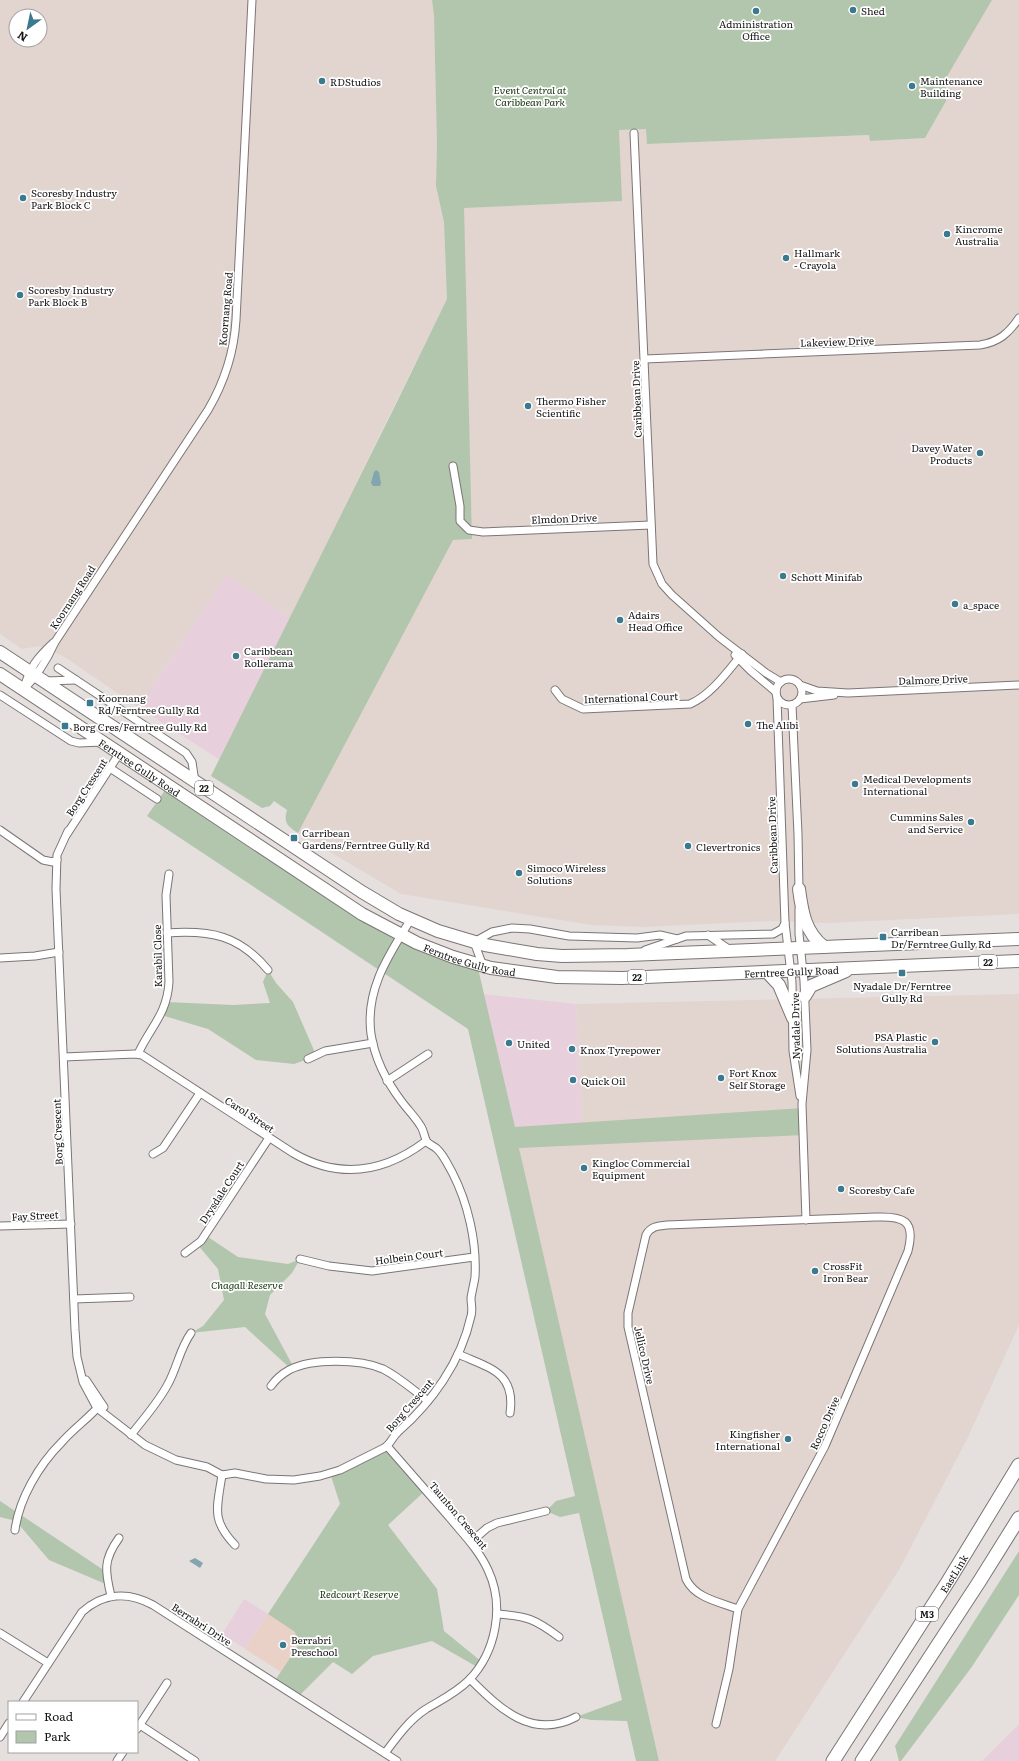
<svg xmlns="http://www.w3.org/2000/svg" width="1019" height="1761" viewBox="0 0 1019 1761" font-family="Literata,serif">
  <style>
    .commercial { fill: #e7d0db }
    .built { fill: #e2d4cf; fill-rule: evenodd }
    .education { fill: #ead1c8 }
    .green { fill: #b2c5ad }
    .water { fill: #83a5b0 }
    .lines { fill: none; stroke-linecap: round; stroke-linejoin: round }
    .minor-casing { stroke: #7b7675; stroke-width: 9 }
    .primary-casing { stroke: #7b7675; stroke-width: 14 }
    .motorway-casing { stroke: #7b7675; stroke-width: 15 }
    .minor { stroke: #fff; stroke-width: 7 }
    .primary { stroke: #fff; stroke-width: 12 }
    .motorway { stroke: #fff; stroke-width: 13 }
    .poi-dot { fill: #3a798e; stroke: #fff; stroke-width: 1.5 }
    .labels { text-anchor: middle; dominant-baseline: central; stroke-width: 3.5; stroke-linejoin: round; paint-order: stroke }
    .shield { fill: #fff; stroke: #5c5a5a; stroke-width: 1 }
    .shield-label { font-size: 9px; font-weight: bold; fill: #161414 }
    .poi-label { font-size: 10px; fill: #161414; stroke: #fff; text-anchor: start }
    .park-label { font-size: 10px; font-style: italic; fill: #15310b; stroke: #fff }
    .street-label { font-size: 10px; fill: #161414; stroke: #fff }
  </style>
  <rect width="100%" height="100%" fill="#e5e0de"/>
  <g class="commercial">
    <polygon points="226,574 290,617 220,760 138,707"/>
    <polygon points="483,994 576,1004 582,1123 515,1127"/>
    <polygon points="244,1599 268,1614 245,1649 222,1634"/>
    <polygon points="1019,1724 1019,1761 982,1761"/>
  </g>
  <g class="built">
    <path d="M0 0H432L434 16 437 144 436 186 444 222 447 299 290 617 226 575 138 707 63 656 39 646 22 649 0 634ZM16 16H40V40H16Z"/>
    <polygon points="992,0 1019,0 1019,914 828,923 771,921 645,927 591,925 401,894 298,833 453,540 472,539 463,208 621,201 618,130 647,129 647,144 870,135 870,141 925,138 946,101 945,78"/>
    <polygon points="1019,994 1019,1325 968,1437 899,1570 775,1761 659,1761 528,1193 515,1127 582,1123 576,1004"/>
  </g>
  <polygon class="education" points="268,1614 295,1632 298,1646 281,1672 245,1649"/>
  <g class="green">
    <path d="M432 0H992L946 78V101L925 138 870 141 869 135 647 144 646 129 619 130 622 201 464 208 472 539 453 540 298 833C288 826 283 823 287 810L274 801 270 806 262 808 211 776 394 408 447 299 444 222 436 186 437 144 434 16Z"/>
    <polygon points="168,786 362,914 477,964 515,1127 802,1108 803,1135 519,1148 659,1761 636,1761 627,1721 591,1720 576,1717 622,1700 579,1513 560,1517 546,1511 556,1501 575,1496 468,1029 147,816"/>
    <polygon points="268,970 276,983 293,1002 316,1055 308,1059 294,1064 256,1060 208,1029 161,1015 166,1002 233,1005 270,1003 263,982"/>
    <polygon points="205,1235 238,1257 288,1264 300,1259 292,1273 270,1295 265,1314 294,1368 291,1369 245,1327 191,1333 203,1326 224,1300 218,1269 197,1244"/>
    <polygon points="384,1448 426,1490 388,1525 437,1589 444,1631 482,1662 479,1668 432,1641 373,1656 352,1674 333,1662 298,1697 274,1682 298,1646 295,1632 268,1614 340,1504 330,1473"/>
    <polygon points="0,1501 105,1571 108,1585 49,1560 16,1521 0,1517"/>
    <polygon points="1019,1551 1019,1595 971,1668 901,1761 899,1761 895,1746"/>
  </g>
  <g class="water">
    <polygon points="376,470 379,472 381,483 380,486 373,486 371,483 374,472"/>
    <polygon points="195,1558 203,1563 200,1568 189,1561"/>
  </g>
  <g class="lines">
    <defs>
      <g id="minor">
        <polyline points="634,133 653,564 662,584 672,595 719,637 766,673 781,682"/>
        <path d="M645 359 980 345C999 342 1009 333 1019 318"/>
        <polyline points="453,466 460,506 460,521 469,530 483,532 651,525"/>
        <polyline points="735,655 751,671 776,692"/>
        <polyline points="58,668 186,753 192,762 195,782"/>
        <circle cx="789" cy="692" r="13"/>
        <polyline points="45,681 76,680"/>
        <polyline points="800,685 817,691 848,693 1019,685"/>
        <path d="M24 688C30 667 37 658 53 643"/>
        <path d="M23 690C38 675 47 660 55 642L208 410C225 381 234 353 236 320L252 0"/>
        <path d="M555 690 562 699 583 709 690 704C711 695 728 671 742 654"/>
        <polyline points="0,695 71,741 79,743 102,742"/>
        <polyline points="777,698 785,923 792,982 793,1051 800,1096"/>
        <polyline points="800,699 834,695"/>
        <polyline points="792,705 798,834 799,891"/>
        <polyline points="110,768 157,799"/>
        <polyline points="0,830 43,860 53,862 57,860"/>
        <path d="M68 831 57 855 56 889 75 1330 77 1357 83 1382 97 1408 145 1445 176 1460 207 1467 222 1475 235 1473 266 1479 294 1480 320 1476 340 1470 384 1448C391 1444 392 1437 398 1432 432 1402 461 1362 471 1316 473 1310 471 1304 471 1298 472 1291 474 1284 475 1277 477 1242 468 1203 452 1172 448 1165 443 1154 437 1149 434 1146 430 1145 427 1142 424 1137 424 1130 420 1125 415 1117 408 1110 402 1102 386 1081 375 1060 371 1034 365 989 389 955 411 919"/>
        <polyline points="67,834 119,754"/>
        <polyline points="799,909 799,934 804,981 807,1050 802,1104 806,1220"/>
        <path d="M167 933C211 930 239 935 268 970"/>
        <polyline points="708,935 730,950"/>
        <polyline points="645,950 686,936 773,934 782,929 785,923"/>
        <polyline points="0,958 35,956 59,952"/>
        <polyline points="483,966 474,942 492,932 512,928 530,929 569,936 637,938 660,935 677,939"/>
        <path d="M138 1054C150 1027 167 1015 169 982L166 895 169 874"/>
        <path d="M64 1057 135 1054 142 1055 293 1153C340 1180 385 1172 426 1141"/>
        <polyline points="308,1059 325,1051 373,1043"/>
        <polyline points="387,1081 428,1054"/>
        <polyline points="153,1154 163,1148 200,1093"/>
        <polyline points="0,1226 71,1224"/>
        <polyline points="185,1253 201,1241 269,1138"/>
        <polyline points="300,1259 329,1266 372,1271 474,1257"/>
        <polyline points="74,1299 130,1297"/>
        <path d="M458 1354C489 1368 516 1372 510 1413"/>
        <polyline points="86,1380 104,1407"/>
        <path d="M271 1386C276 1379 282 1374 289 1370 312 1358 360 1359 383 1369 399 1377 413 1390 428 1401"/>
        <path d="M131 1435C144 1418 158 1403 168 1384 177 1368 180 1348 191 1333"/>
        <path d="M222 1475C217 1508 211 1520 235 1545"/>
        <path d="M15 1530C19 1499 39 1465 61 1443 73 1429 89 1418 101 1404"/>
        <polyline points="471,1542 487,1528 497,1523 546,1511"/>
        <path d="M111 1596C105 1571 103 1560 119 1538"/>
        <path d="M497 1614C527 1616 535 1619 559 1637"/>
        <polyline points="0,1633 48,1663"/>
        <path d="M470 1679C500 1709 532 1740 576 1717"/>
        <path d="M23 1702 82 1612C103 1593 128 1591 153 1605L397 1761"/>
        <path d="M716 1724 729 1669 738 1609 825 1446 908 1251C916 1220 903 1216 876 1217L667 1225C658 1226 651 1226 646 1235L628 1313V1327L686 1579C695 1598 719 1602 738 1609"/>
        <polyline points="140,1725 195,1761"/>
        <polyline points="137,1729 167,1683"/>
        <polyline points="0,1737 9,1723"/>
        <path d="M385 1753C397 1737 409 1720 426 1709 441 1700 456 1693 469 1680 496 1652 505 1606 488 1570 479 1550 463 1534 449 1517 428 1493 408 1470 387 1446"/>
        <polyline points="117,1761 123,1752"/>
      </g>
      <g id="primary">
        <polyline points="0,652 362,892 399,914 438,931 485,945 537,954 562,956 628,955 1019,939"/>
        <path id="s1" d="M0 674 362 914 417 943 453 957 491 968 557 977 622 978 1019 961"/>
        <path d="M799 889C802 912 805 932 824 947"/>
        <polyline points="767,972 779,985 793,1018"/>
        <polyline points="805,996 811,986 846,971"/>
      </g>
      <g id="motorway">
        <path id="s2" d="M833 1761 949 1580 1019 1465"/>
        <polyline points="862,1761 979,1582 1019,1518"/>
      </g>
    </defs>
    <use href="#minor" class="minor-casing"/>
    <use href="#primary" class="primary-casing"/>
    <use href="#motorway" class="motorway-casing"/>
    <use href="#minor" class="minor"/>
    <use href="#primary" class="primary"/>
    <use href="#motorway" class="motorway"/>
  </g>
  <g class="poi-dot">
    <circle cx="853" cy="10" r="4"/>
    <circle cx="756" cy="11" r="4"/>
    <circle cx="322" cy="81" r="4"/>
    <circle cx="912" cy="86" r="4"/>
    <circle cx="23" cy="198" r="4"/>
    <circle cx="947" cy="234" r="4"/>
    <circle cx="786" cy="258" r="4"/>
    <circle cx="20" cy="295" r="4"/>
    <circle cx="528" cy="406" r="4"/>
    <circle cx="980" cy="453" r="4"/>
    <circle cx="783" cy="576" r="4"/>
    <circle cx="955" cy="604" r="4"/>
    <circle cx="620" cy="620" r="4"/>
    <circle cx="236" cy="656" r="4"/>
    <rect x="86" y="699" width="8" height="8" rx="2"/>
    <circle cx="748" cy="724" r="4"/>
    <rect x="61" y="722" width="8" height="8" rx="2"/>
    <circle cx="855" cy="784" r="4"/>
    <circle cx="971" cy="822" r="4"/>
    <rect x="290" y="834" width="8" height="8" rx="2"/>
    <circle cx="688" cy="846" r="4"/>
    <circle cx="519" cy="873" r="4"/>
    <rect x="879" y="933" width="8" height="8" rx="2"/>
    <rect x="898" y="969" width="8" height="8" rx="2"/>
    <circle cx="935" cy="1042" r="4"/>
    <circle cx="509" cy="1043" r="4"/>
    <circle cx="572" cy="1049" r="4"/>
    <circle cx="721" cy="1078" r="4"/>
    <circle cx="573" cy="1080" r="4"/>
    <circle cx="584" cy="1168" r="4"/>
    <circle cx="841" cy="1189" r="4"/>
    <circle cx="815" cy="1271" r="4"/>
    <circle cx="788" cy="1439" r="4"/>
    <circle cx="283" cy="1645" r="4"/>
  </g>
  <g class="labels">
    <g class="shield">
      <rect x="195" y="781" width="18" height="14" rx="3"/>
      <rect x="979" y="955" width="18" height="14" rx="3"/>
      <rect x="628" y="970" width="18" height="14" rx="3"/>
      <rect x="916" y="1607" width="22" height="14" rx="3"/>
    </g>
    <g class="shield-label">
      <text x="204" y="788">22</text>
      <text x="988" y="962">22</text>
      <text x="637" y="977">22</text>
      <text x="927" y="1614">M3</text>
    </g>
    <g class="poi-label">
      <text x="861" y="10">Shed</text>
      <text x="756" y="23" text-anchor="middle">Administration<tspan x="756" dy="12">Office</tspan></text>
      <text x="920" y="80">Maintenance<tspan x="920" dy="12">Building</tspan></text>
      <text x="330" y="81">RDStudios</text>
      <text x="31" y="192">Scoresby Industry<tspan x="31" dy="12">Park Block C</tspan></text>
      <text x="955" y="228">Kincrome<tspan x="955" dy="12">Australia</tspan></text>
      <text x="794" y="252">Hallmark<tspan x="794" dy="12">- Crayola</tspan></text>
      <text x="28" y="289">Scoresby Industry<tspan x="28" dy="12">Park Block B</tspan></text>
      <text x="536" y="400">Thermo Fisher<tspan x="536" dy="12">Scientific</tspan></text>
      <text x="972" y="447" text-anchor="end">Davey Water<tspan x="972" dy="12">Products</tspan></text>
      <text x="791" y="576">Schott Minifab</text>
      <text x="963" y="604">a_space</text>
      <text x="628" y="614">Adairs<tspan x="628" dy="12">Head Office</tspan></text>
      <text x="244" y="650">Caribbean<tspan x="244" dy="12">Rollerama</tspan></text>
      <text x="98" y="697">Koornang<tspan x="98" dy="12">Rd/Ferntree Gully Rd</tspan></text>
      <text x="756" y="724">The Alibi</text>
      <text x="73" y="726">Borg Cres/Ferntree Gully Rd</text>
      <text x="863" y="778">Medical Developments<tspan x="863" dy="12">International</tspan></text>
      <text x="963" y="816" text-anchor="end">Cummins Sales<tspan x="963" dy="12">and Service</tspan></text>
      <text x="302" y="832">Carribean<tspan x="302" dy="12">Gardens/Ferntree Gully Rd</tspan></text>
      <text x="696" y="846">Clevertronics</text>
      <text x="527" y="867">Simoco Wireless<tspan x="527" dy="12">Solutions</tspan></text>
      <text x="891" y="931">Carribean<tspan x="891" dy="12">Dr/Ferntree Gully Rd</tspan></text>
      <text x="902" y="985" text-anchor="middle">Nyadale Dr/Ferntree<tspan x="902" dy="12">Gully Rd</tspan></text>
      <text x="927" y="1036" text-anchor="end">PSA Plastic<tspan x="927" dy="12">Solutions Australia</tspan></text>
      <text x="517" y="1043">United</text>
      <text x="580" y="1049">Knox Tyrepower</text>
      <text x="729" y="1072">Fort Knox<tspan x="729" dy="12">Self Storage</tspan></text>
      <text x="581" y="1080">Quick Oil</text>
      <text x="592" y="1162">Kingloc Commercial<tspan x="592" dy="12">Equipment</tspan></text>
      <text x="849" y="1189">Scoresby Cafe</text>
      <text x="823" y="1265">CrossFit<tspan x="823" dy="12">Iron Bear</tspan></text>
      <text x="780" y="1433" text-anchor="end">Kingfisher<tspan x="780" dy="12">International</tspan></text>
      <text x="291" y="1639">Berrabri<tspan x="291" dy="12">Preschool</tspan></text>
    </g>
    <g class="park-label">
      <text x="530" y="89">Event Central at<tspan x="530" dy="12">Caribbean Park</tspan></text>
      <text x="247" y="1284">Chagall Reserve</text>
      <text x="359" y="1593">Redcourt Reserve</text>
    </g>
    <g class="street-label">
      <text transform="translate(225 309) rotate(-85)">Koornang Road</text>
      <text transform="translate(837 341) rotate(-2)">Lakeview Drive</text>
      <text transform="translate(636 399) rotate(-92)">Caribbean Drive</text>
      <text transform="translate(564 518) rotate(-2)">Elmdon Drive</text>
      <text transform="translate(72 597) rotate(-57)">Koornang Road</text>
      <text transform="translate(933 679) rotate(-2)">Dalmore Drive</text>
      <text transform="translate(631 697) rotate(-2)">International Court</text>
      <text stroke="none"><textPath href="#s1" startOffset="168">Ferntree Gully Road</textPath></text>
      <text transform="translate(86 787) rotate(-57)">Borg Crescent</text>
      <text transform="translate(772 835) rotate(-92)">Caribbean Drive</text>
      <text transform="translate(157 956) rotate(-91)">Karabil Close</text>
      <text stroke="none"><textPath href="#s1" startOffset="552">Ferntree Gully Road</textPath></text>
      <text stroke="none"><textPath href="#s1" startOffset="876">Ferntree Gully Road</textPath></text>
      <text transform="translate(795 1026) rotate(-91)">Nyadale Drive</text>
      <text transform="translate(250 1114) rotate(33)">Carol Street</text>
      <text transform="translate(57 1132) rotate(-92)">Borg Crescent</text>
      <text transform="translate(221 1192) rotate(-57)">Drysdale Court</text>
      <text transform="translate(35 1215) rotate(-3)">Fay Street</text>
      <text transform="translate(409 1256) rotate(-7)">Holbein Court</text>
      <text transform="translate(645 1355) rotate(77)">Jellico Drive</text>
      <text transform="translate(409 1405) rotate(-49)">Borg Crescent</text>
      <text transform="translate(824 1423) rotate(-66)">Rocco Drive</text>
      <text transform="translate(459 1515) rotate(50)">Taunton Crescent</text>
      <text stroke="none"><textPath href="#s2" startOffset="223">EastLink</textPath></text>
      <text transform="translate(202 1624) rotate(33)">Berrabri Drive</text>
    </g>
  </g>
  <rect x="8" y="1701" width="130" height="52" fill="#ffffff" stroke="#a2a1a1"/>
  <rect x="16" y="1714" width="20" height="6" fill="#ffffff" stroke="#a2a1a1"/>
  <text x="44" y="1721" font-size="12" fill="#161414">Road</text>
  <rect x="16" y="1731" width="20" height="12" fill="#b2c5ad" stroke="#a2a1a1"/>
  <text x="44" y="1741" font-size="12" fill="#161414">Park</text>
  <g transform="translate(28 28) rotate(213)"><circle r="19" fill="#ffffff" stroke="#a2a1a1"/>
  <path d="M0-3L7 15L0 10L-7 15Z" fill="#3a798e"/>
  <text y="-6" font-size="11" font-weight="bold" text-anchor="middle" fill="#161414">N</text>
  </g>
</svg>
